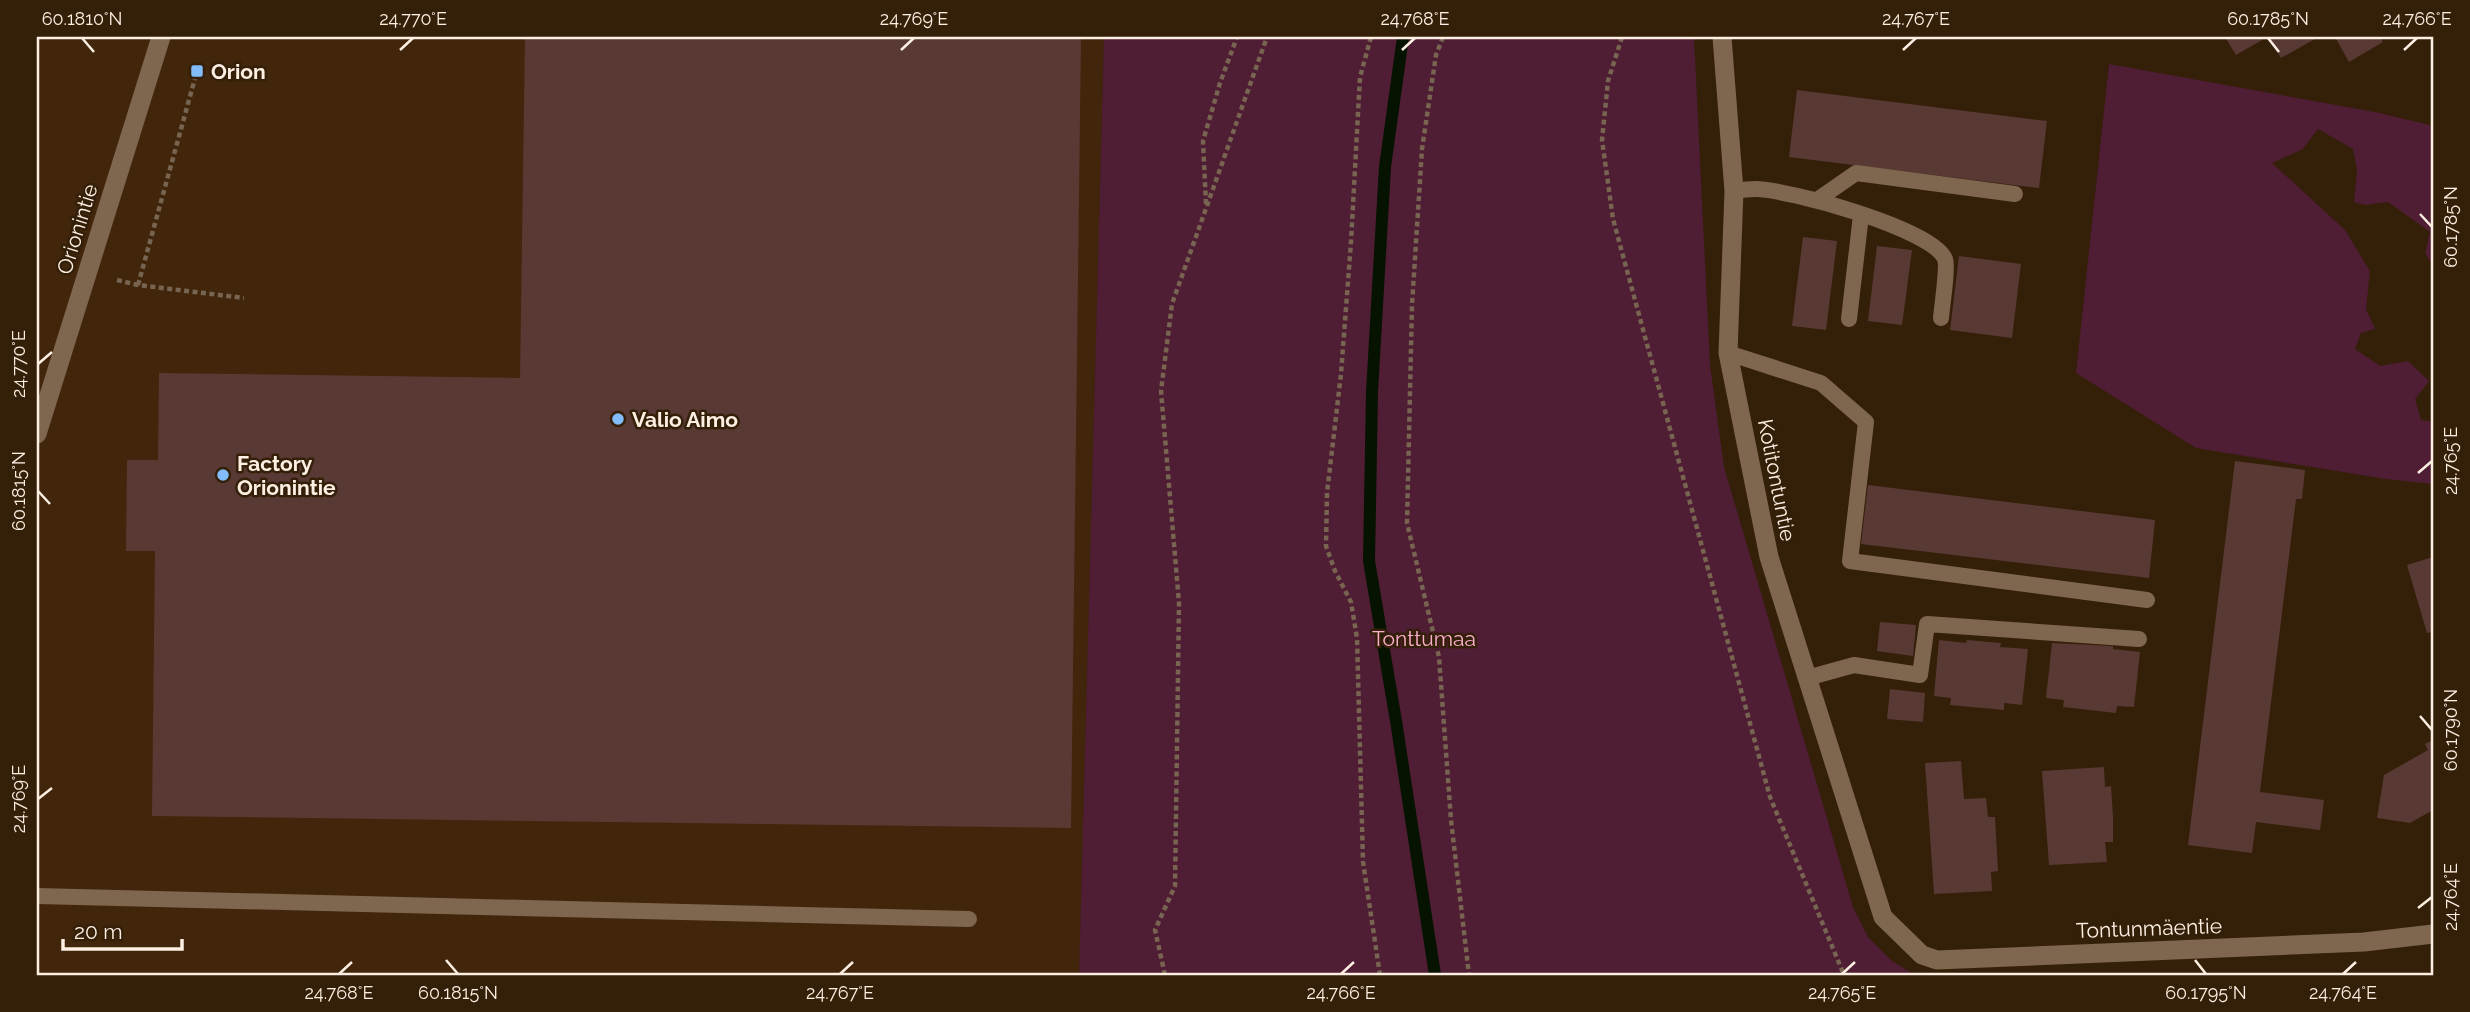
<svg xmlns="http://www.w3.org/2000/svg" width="2470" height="1012" viewBox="0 0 2470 1012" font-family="Raleway,sans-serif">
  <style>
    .built { fill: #41260b }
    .green { fill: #4f1d34 }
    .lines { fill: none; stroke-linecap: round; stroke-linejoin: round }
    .stream { stroke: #061300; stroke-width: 12 }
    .building { fill: #593934 }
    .path { stroke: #776451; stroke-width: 4.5; stroke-dasharray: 5 3.5; stroke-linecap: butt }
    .service { stroke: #7f664f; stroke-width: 16 }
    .minor { stroke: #7f664f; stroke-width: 19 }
    .ticks { fill: none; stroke: #fdefe2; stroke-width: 2.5 }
    .poi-dot { fill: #82bcfa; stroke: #341f09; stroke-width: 2.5 }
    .labels { text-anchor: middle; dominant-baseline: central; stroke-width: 5; stroke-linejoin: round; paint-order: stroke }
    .poi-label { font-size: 21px; font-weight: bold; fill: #fdefe2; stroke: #341f09; text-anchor: start }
    .street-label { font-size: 21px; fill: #fdefe2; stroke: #341f09 }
    .park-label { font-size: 21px; fill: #fcafcd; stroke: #341f09 }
    .neatline { fill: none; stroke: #fdefe2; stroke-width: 2.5 }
    .ticks-label { font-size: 18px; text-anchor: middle; fill: #fdefe2 }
  </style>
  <rect width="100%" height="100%" fill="#341f09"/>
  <polygon class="built" points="37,37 1104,37 1079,975 37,975"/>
  <g class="green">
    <polygon points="1104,37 1694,37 1710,365 1724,467 1853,907 1868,937 1892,961 1915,975 1079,975"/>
    <polygon points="2109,64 2380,113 2433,126 2433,266 2425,253 2430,232 2388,202 2365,205 2354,202 2357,171 2353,149 2318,129 2303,149 2272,163 2345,230 2370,271 2366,309 2375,329 2361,333 2355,349 2380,366 2408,361 2429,381 2415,399 2421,420 2433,422 2433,484 2386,479 2196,448 2076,373"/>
  </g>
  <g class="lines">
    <polyline class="stream" points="1403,37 1385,167 1372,392 1369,561 1396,721 1435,975"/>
  </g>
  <g class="building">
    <polygon points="525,37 1081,37 1071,828 152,816 155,551 126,551 127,460 158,460 159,373 520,378"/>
    <polygon points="2225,37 2267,37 2236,55"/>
    <polygon points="2268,37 2314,37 2315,39 2281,58"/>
    <polygon points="2335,37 2380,37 2383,42 2349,62"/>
    <polygon points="1797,90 2047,121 2039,188 1789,157"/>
    <polygon points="1803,237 1837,241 1826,330 1792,326"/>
    <polygon points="1877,246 1912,250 1902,325 1868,321"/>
    <polygon points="1959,256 2021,264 2012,338 1950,330"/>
    <polygon points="2235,461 2305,470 2302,499 2296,499 2260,792 2324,800 2320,830 2256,822 2252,853 2188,845"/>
    <polygon points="1868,485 2155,520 2149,578 1861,544"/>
    <polygon points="2433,557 2433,632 2427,633 2407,565"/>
    <polygon points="1880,622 1916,625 1913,656 1877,651"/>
    <polygon points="1939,640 1966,643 1967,640 2001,643 2000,647 2028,649 2022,705 2004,703 2004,710 1950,705 1951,698 1934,696"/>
    <polygon points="2052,643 2113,646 2113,649 2140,652 2134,707 2117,706 2116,713 2063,707 2064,700 2046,698"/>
    <polygon points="1890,689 1925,693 1923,722 1887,719"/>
    <polygon points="2433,740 2433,810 2410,823 2377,818 2384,775 2428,750 2425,744"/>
    <polygon points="1961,761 1964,799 1986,798 1988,817 1995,817 1998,871 1991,872 1992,891 1934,894 1925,763"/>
    <polygon points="2104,767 2105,787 2111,786 2113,817 2113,842 2105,842 2107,862 2049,865 2042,771"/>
  </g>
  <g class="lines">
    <g class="path">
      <polyline points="1371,37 1360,77 1351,242 1341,374 1327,493 1326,546 1335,571 1351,602 1357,638 1363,862 1380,975"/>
      <polyline points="1443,37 1436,55 1422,149 1412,305 1407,523 1439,657 1451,820 1469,975"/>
      <polyline points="1622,37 1608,81 1602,140 1613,219 1770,797 1844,975"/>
      <polyline points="1206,204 1203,141 1220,83 1237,37"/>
      <polyline points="117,280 138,285 244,298"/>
      <polyline points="138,285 197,71"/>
      <polyline points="1165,975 1155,930 1175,886 1179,603 1161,391 1172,304 1267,37"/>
    </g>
    <g class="service">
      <path d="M1734 191C1741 190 1748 189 1755 189 1788 189 1933 229 1945 259 1948 267 1942 306 1941 318"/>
      <polyline points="1817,200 1856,173 2015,194"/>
      <polyline points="1849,319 1861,215"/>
      <polyline points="1728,353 1821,383 1866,422 1850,561 2147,600"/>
      <polyline points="1807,678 1854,665 1920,675 1927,624 2139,639"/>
      <polyline points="37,896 969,919"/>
    </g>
    <g class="minor">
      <polyline points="1722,37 1734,191 1728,353 1769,557 1883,917 1922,955 1937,960 2364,942 2433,934"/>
      <polyline points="37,434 161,37"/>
    </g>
  </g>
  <path class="ticks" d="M82 38 94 52M2268 38 2279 52M400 50 413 38M901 50 914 38M1402 50 1415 38M1903 50 1916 38M2404 50 2417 38M2420 214 2432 227M38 364 52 352M2418 473 2432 461M38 491 50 504M2420 716 2432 730M38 799 52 788M2418 908 2432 897M446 960 458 974M2195 960 2206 974M339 974 352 962M840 974 853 962M1341 974 1354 962M1842 974 1855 962M2343 974 2356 962"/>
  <g class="poi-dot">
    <rect x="190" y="64" width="14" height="14" rx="3.5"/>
    <circle cx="618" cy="419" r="7"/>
    <circle cx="223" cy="475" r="7"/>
  </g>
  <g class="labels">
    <g class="poi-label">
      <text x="211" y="71">Orion</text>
      <text x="632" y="419">Valio Aimo</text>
      <text x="237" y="463">Factory<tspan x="237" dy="24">Orionintie</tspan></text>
    </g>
    <g class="street-label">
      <text transform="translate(77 229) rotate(-73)">Orionintie</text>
      <text transform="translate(1777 480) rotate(79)">Kotitontuntie</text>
      <text transform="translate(2149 928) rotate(-2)">Tontunmäentie</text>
    </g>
    <g class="park-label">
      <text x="1424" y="638">Tonttumaa</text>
    </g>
  </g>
  <rect width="2470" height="1012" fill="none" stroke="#341f09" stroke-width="77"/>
  <path d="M63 939v10h119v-10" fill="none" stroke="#fdefe2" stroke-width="3.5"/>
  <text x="74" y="939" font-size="21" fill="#fdefe2" stroke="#341f09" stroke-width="5" paint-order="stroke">20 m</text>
  <rect x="38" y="38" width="2394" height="936" class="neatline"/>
  <g class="ticks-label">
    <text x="82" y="25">60.1810°N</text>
    <text x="413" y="25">24.770°E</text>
    <text x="914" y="25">24.769°E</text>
    <text x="1415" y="25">24.768°E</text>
    <text x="1916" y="25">24.767°E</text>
    <text x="2268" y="25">60.1785°N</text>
    <text x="2417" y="25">24.766°E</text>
    <text transform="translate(2451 227) rotate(-90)" y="6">60.1785°N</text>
    <text transform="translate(19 364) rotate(-90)" y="6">24.770°E</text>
    <text transform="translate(2451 461) rotate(-90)" y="6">24.765°E</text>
    <text transform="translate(19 491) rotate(-90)" y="6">60.1815°N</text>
    <text transform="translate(2451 730) rotate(-90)" y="6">60.1790°N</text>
    <text transform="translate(19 799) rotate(-90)" y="6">24.769°E</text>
    <text transform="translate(2451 897) rotate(-90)" y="6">24.764°E</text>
    <text x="339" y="999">24.768°E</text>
    <text x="458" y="999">60.1815°N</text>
    <text x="840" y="999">24.767°E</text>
    <text x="1341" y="999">24.766°E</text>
    <text x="1842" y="999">24.765°E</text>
    <text x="2206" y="999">60.1795°N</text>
    <text x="2343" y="999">24.764°E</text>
  </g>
</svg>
